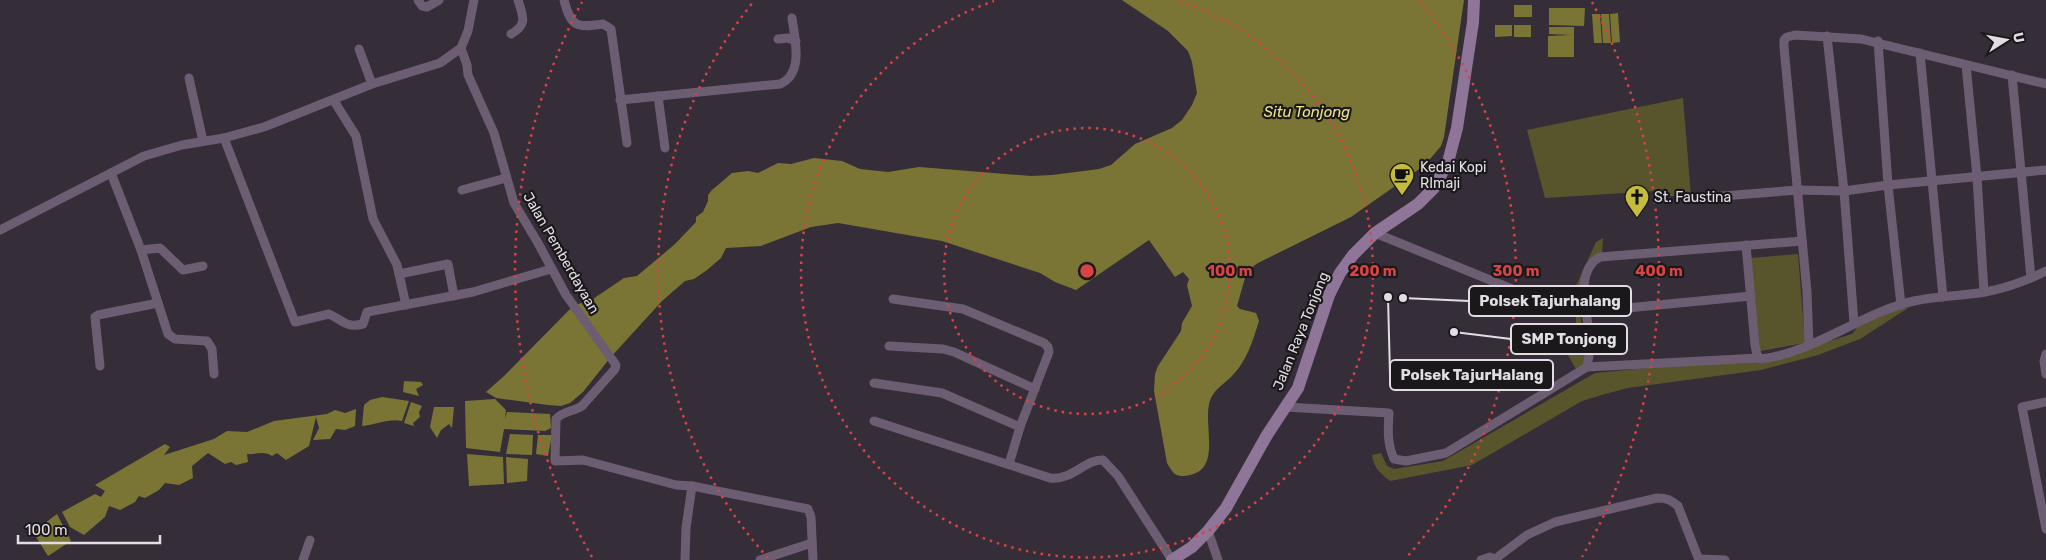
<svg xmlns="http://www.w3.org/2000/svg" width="2046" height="560" viewBox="0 0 2046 560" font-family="Rubik,sans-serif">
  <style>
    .green { fill: #58552d }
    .water { fill: #7a7534 }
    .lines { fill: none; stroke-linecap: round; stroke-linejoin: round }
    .street { stroke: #6d5d73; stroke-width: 9 }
    .secondary { stroke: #8f7598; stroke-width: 12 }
    .ring { fill: none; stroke: #d84344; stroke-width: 2.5; stroke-dasharray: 2.5 5 }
    .labels { text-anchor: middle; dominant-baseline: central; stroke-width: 4.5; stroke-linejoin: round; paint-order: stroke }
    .poi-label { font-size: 14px; fill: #e1dde3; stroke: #1b181c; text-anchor: start }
    .street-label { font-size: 14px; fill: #e1dde3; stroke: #1b181c }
    .water-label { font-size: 15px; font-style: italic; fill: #ebe485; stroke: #1b181c }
    .centre { fill: #d84344; stroke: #1b181c; stroke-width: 2.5 }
    .ring-label { font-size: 15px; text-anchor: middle; font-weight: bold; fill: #d84344; stroke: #1b181c; stroke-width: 4.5; stroke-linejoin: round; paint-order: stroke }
    .leader { fill: none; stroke: #e1dde3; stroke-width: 2 }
    .callout-dot { fill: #e1dde3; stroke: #1b181c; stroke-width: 2 }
    .callout { fill: #1b181c; stroke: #e1dde3; stroke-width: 2 }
    .callout-label { font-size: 15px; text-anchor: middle; font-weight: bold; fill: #e1dde3 }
  </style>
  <rect width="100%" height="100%" fill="#352e38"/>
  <g class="green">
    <polygon points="1683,98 1691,196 1657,196 1655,191 1545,198 1527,130"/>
    <polygon points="1603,238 1602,254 1581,285 1580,310 1585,364 1577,371 1565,350 1576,325 1576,286 1596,242"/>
    <polygon points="1798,254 1805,343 1760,351 1751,258"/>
    <path d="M1903 308H1908L1860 339 1818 355 1761 370 1628 388 1605 394 1582 401 1472 465 1390 481C1381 474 1373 467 1372 455L1381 453 1387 466 1394 469 1443 461 1595 373 1698 363 1804 349 1852 334 1860 324Z"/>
  </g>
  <g class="water">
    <path d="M1122 0H1464L1444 137 1441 146 1425 165 1351 217 1258 263 1247 271 1237 306 1240 309 1256 313 1259 321C1253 340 1247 361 1232 376 1225 383 1216 388 1211 398 1200 422 1226 473 1184 476 1174 477 1172 471 1167 463L1154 391 1155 374 1158 366 1181 331 1182 323 1192 306 1187 285 1189 279 1183 272 1175 277 1149 240 1076 290 1055 282 1040 273 942 241 838 223 811 227 761 246 726 248 721 258 707 270 694 279 685 281 662 301 610 358 583 392 570 403 561 406 548 405 496 398 486 392 504 376 573 306 593 299 624 278 637 276 675 244 696 222V217L703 212 708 201V195L712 190 732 173 748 171 758 173 778 163 791 164 814 158 842 161 860 169 888 172 919 167 1031 176 1052 175 1099 169 1111 165 1135 144 1172 128 1182 120 1192 105 1197 93 1192 62 1188 51 1168 31Z"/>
    <rect x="1514" y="5" width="18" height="12"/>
    <polygon points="1549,8 1585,8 1584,26 1549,25"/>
    <polygon points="1618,13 1620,42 1612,43 1610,14"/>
    <polygon points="1592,14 1600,14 1602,43 1594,43"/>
    <polygon points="1601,14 1609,14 1611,43 1603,43"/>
    <polygon points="1495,25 1512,25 1512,36 1495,37"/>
    <rect x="1514" y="25" width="17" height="12"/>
    <polygon points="1549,27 1574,27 1574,57 1548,57 1548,36 1571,35 1549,34"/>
    <polygon points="404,381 421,382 423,385 416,389 419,396 403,392"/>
    <path d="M382 397 409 401 402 421C390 418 375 425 362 426L364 405 370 400Z"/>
    <polygon points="495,399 506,410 505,419 507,412 550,414 551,428 545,431 504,429 500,452 466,448 465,401"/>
    <polygon points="411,402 422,406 419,412 420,417 413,423 414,426 404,423"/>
    <polygon points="434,407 454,407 452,428 449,424 441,430 437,438 430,427"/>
    <path d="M356 409 355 426 345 430 336 429 330 439 313 440 319 428 316 417 309 446 286 460 277 453 272 456C264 450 256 455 247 454L248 462 236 465 231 462 225 464 208 453 192 466 193 478 179 485 165 483 159 490 145 498 139 496 135 502 120 510 109 506 105 517 84 535 70 527 62 512 95 494 101 497 105 491 95 485 165 444 170 447 164 455 214 439 227 431 247 432 274 421 327 414 335 410 345 413Z"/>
    <polygon points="510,434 533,435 532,455 506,454"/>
    <polygon points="538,435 552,435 548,456 536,454"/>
    <polygon points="467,454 503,457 504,484 469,486"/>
    <polygon points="506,457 528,459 527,481 507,483"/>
    <polygon points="57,514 71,541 48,556 33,532"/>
  </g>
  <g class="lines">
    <g class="street">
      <polyline points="418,0 422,6 427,7 439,0"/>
      <path d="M564 0C571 27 576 28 603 24L611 29 627 143"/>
      <path d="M511 34C528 25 523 16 518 0"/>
      <polyline points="1827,36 1844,191 1854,323"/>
      <polyline points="778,39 788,38 796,41"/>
      <polyline points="1878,41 1888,185 1901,305"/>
      <path d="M461 48 467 65 468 75 494 133 514 203 538 243 566 295 616 365 615 369 582 406C573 412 563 411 556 419L555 461 583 460 676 485 692 486 808 509 811 517 813 560"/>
      <polyline points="359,49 372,84"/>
      <polyline points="1920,53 1943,297"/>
      <polyline points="1966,65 1977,177 1984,292"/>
      <polyline points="2012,75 2031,278"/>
      <polyline points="189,78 203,141"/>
      <polyline points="658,96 665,148"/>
      <path d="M620 100 780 84C804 74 795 39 792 18"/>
      <polyline points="334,101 356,136 373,219 397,265 406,305"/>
      <path d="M224 138 295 322 329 314C344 321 345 328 363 324L367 312 473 292 551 269"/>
      <polyline points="111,173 141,250 168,334 175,339 207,341 212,349 214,374"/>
      <polyline points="462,190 506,178"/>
      <polyline points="1710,197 1798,190 1844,191 1888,185 2046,170"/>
      <polyline points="0,230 144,156 182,145 224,138 264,127 372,84 440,63 461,48 468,31 474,0"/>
      <polyline points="1375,233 1517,291"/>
      <path d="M1746 245 1755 345 1757 355 1761 359C1816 352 1861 313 1914 301 1937 296 1962 296 1985 292 2007 288 2026 281 2046 271"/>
      <polyline points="141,250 160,248 183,270 203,266"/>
      <polyline points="399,274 448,264 454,296"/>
      <polyline points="893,299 963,309 1044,343 1048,347 1049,352 1020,427 1009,464"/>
      <polyline points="1586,312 1751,296"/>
      <polyline points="1809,345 1807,292 1784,47 1784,40 1787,37 1795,35 1861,39 2046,84"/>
      <polyline points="889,346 943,349 954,352 1035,389"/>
      <polyline points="2046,354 2044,361 2046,374"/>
      <polyline points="100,366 95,317 98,315 158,303"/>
      <polyline points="1587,367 1759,358"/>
      <polyline points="874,383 942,393 1020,427"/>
      <polyline points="2046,402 2022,407 2046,529"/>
      <path d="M1286 407 1389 413C1388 429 1387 444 1394 459L1406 461 1446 453 1587 367C1589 358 1590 349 1590 340 1588 315 1573 271 1600 257L1802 241"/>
      <path d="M874 421 1050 478C1072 481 1085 459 1103 460L1118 476 1172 560"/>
      <polyline points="1208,531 1218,560"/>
      <path d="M1495 559 1527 535 1555 522 1657 498C1667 498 1671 500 1678 506L1699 560"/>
      <polyline points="1700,559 1725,560"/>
      <polyline points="303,560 310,540"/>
      <polyline points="685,560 686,528 692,486"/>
      <polyline points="760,560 812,543"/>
      <polyline points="1481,560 1490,557 1496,560"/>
    </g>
    <polyline class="secondary" points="1172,560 1192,547 1208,531 1226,508 1267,435 1298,388 1329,295 1340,273 1353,255 1375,233 1418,204 1434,188 1448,162 1457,128 1473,22 1474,0"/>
  </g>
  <g class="ring">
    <circle cx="1087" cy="271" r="143"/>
    <path d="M1180 1A286 286 0 1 1 994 1"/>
    <path d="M768 558A429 429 0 0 1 754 1M1420 1A429 429 0 0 1 1406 558"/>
    <path d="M592 557A572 572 0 0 1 582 2M1592 2A572 572 0 0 1 1582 557"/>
  </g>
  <defs>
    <symbol id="cafe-pin" viewBox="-11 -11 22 30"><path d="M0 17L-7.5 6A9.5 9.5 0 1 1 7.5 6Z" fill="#c5bc3d" stroke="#1b181c"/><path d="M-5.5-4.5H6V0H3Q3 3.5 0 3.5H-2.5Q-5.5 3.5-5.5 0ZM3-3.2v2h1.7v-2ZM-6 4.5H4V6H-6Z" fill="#111"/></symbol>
    <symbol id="church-pin" viewBox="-11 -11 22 30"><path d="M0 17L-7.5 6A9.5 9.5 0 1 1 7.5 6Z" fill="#c5bc3d" stroke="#1b181c"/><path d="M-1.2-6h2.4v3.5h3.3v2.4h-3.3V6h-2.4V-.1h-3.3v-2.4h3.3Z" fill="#111"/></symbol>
  </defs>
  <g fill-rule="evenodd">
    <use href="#cafe-pin" x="1388" y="161" width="28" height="38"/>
    <use href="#church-pin" x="1623" y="183" width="28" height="38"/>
  </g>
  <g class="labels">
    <g class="poi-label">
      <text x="1420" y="167">Kedai Kopi<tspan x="1420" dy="16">RImaji</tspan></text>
      <text x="1654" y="197">St. Faustina</text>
    </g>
    <g class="street-label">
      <text transform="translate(561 253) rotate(60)">Jalan Pemberdayaan</text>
      <text transform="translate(1301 331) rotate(-68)">Jalan Raya Tonjong</text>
    </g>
    <g class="water-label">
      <text x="1307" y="112">Situ Tonjong</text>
    </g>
  </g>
  <circle cx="1087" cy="271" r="8" class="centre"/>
  <g class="ring-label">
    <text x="1230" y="276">100 m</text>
    <text x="1373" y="276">200 m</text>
    <text x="1516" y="276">300 m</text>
    <text x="1659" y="276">400 m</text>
  </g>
  <path class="leader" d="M1403 298L1469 301M1454 332L1511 339M1388 297L1390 375"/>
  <g class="callout-dot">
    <circle cx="1403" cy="298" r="5"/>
    <circle cx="1454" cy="332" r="5"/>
    <circle cx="1388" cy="297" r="5"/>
  </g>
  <g class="callout">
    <rect x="1469" y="286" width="162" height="30" rx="5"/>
    <rect x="1511" y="324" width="116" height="30" rx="5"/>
    <rect x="1390" y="360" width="163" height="30" rx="5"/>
  </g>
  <g class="callout-label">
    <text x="1550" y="306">Polsek Tajurhalang</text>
    <text x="1569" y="344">SMP Tonjong</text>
    <text x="1472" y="380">Polsek TajurHalang</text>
  </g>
  <g transform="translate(2006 40) rotate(79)" stroke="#1b181c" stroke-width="4" paint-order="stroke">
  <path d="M0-4L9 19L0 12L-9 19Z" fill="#e1dde3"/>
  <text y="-8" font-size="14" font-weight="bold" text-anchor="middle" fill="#e1dde3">U</text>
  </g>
  <path d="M18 535v8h142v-8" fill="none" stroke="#e1dde3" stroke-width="2.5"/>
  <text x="25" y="535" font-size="15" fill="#e1dde3" stroke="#1b181c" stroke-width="4" paint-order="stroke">100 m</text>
</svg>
